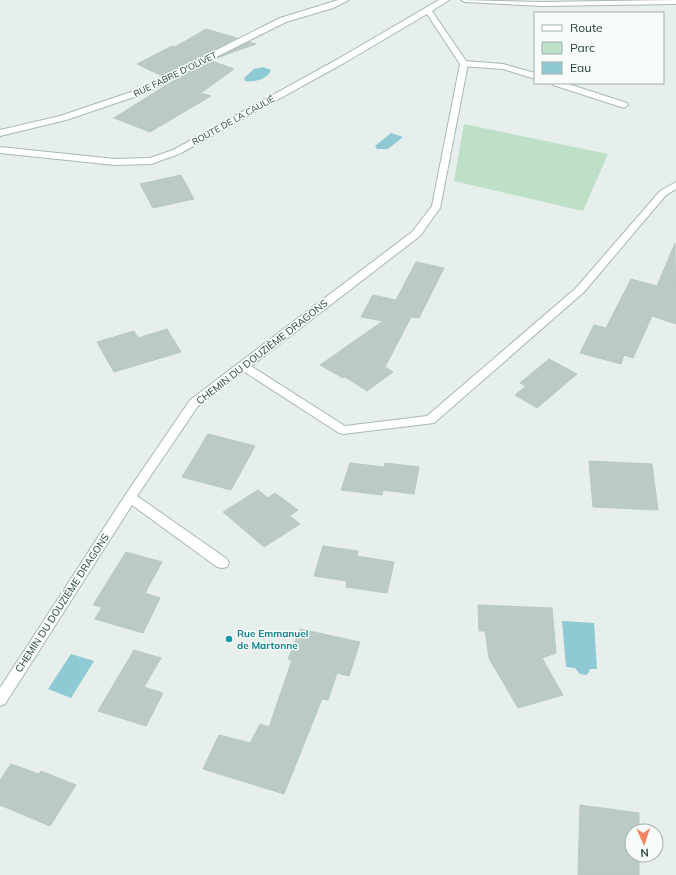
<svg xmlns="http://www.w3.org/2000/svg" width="676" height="875" viewBox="0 0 676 875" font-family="Mulish,sans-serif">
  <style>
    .green { fill: #bfe0c8 }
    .water { fill: #8ec9d4 }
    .building { fill: #bbcac4; stroke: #b8c9c2 }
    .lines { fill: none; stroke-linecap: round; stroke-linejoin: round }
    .lane-casing { stroke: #a8b8b2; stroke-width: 2 }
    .street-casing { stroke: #a8b8b2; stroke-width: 2 }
    .lane { fill: #fff; fill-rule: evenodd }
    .street { fill: #fff; fill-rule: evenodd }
    .culture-dot { fill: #0f9aa8; stroke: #f7fbf9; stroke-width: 1.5 }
    .labels { text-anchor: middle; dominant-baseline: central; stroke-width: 3; stroke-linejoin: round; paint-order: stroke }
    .far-street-label { font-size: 9px; fill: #24423a; stroke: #f7fbf9 }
    .street-label { font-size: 10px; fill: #24423a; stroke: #f7fbf9 }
    .culture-label { font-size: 10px; font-weight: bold; fill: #0d838f; stroke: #f7fbf9; text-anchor: start }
  </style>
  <rect width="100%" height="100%" fill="#e6efeb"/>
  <polygon class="green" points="464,124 608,154 583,211 454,181"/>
  <g class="water">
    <path d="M263 67 271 70C268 79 253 83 245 81L244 78 254 69Z"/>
    <polygon points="391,133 403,137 388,149 377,149 375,146"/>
    <polygon points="562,621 594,623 597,669 590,669 589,672 586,675 580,674 575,668 566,667"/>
    <polygon points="71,654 94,661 71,698 48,689"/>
  </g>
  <g class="building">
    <polygon points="206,29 237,38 162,76 137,64 172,46 175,47"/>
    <polygon points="249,42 256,44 217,58"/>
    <polygon points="212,61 234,69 201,93 211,96 150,132 114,118 173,81"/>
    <polygon points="181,175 194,199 153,208 140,184"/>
    <polygon points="675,243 676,324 652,316 633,358 624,355 621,364 580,353 594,325 606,328 631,279 657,286"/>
    <polygon points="416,262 444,268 419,318 411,317 385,367 393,372 367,391 345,377 343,378 320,365 383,321 361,317 373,295 396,300"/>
    <polygon points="167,329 181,352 114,372 97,342 134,331 138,338"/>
    <polygon points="549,359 577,374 537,408 515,395 526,386 520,383"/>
    <polygon points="208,434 255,446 231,490 182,477"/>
    <polygon points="589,461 652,464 658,510 593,507"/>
    <polygon points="350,463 384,467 385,463 419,467 414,494 383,490 382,495 341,490"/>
    <polygon points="258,490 268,498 275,493 298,510 290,516 300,524 264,547 223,512"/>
    <polygon points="323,546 358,551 357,556 394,562 387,593 346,587 347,581 314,576"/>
    <polygon points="126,552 162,562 145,593 160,598 143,633 95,619 102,607 93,605"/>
    <polygon points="478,605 552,608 556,653 542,658 563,695 518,708 489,658 485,631 479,631"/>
    <polygon points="300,629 360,642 349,676 337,673 328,700 322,699 284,794 203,769 219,735 250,743 260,724 269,727 292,660 288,659"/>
    <polygon points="134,650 161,658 144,687 163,693 146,726 98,711"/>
    <polygon points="11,764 39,774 41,771 76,785 50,826 0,805 0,780"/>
    <polygon points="580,805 639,813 639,831 632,831 632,855 639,855 639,875 578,875"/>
  </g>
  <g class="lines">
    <defs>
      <g id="lane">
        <polygon points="464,61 503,64 535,73 535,79 503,69 461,66 460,64"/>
        <polygon points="552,83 565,83 627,103 628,105 624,108 621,107 553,85"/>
      </g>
      <g id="street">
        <polygon points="338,0 349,0 333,8 286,22 143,94 66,120 0,136 0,130 60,116 137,90 280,18"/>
        <polygon points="439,0 449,0 432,11 468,64 440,208 420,236 251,366 345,426 427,416 576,288 660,191 676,182 676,189 666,195 584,292 434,423 343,434 339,433 243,371 198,406 137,496 227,559 229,563 227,567 222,568 217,567 132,505 5,704 0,706 0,688 126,494 190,400 412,232 432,206 460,64 427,14 344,63 179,154 151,164 115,165 0,153 0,147 115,159 150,158 173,150 338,59"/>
        <polygon points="461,0 542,2 676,0 676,4 542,6 465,2"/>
      </g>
    </defs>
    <use href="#lane" class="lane-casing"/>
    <use href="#street" class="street-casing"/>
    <use href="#lane" class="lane"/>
    <use href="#street" class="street"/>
  </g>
  <circle class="culture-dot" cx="229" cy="639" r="4"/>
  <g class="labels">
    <g class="far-street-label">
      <text transform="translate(175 74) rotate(-26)">RUE FABRE D'OLIVET</text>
      <text transform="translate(233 120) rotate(-29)">ROUTE DE LA CAULIÉ</text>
    </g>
    <g class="street-label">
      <text transform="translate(262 352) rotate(-38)">CHEMIN DU DOUZIÈME DRAGONS</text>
      <text transform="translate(62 603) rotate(-57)">CHEMIN DU DOUZIÈME DRAGONS</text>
    </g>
    <g class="culture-label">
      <text x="237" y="633">Rue Emmanuel<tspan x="237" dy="12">de Martonne</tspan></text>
    </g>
  </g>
  <rect x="534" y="12" width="130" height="72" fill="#f7fbf9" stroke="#a3b1ad"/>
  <rect x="542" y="25" width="20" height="6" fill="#ffffff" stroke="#a3b1ad"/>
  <text x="570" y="32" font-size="12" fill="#24423a">Route</text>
  <rect x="542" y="42" width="20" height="12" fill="#bfe0c8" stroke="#a3b1ad"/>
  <text x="570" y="52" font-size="12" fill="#24423a">Parc</text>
  <rect x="542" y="62" width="20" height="12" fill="#8ec9d4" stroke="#a3b1ad"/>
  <text x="570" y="72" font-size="12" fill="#24423a">Eau</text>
  <g transform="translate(644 843) rotate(177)"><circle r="19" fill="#f7fbf9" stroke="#a3b1ad"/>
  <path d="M0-3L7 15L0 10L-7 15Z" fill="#f4845f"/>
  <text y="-6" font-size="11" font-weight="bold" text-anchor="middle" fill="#24423a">N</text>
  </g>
</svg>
